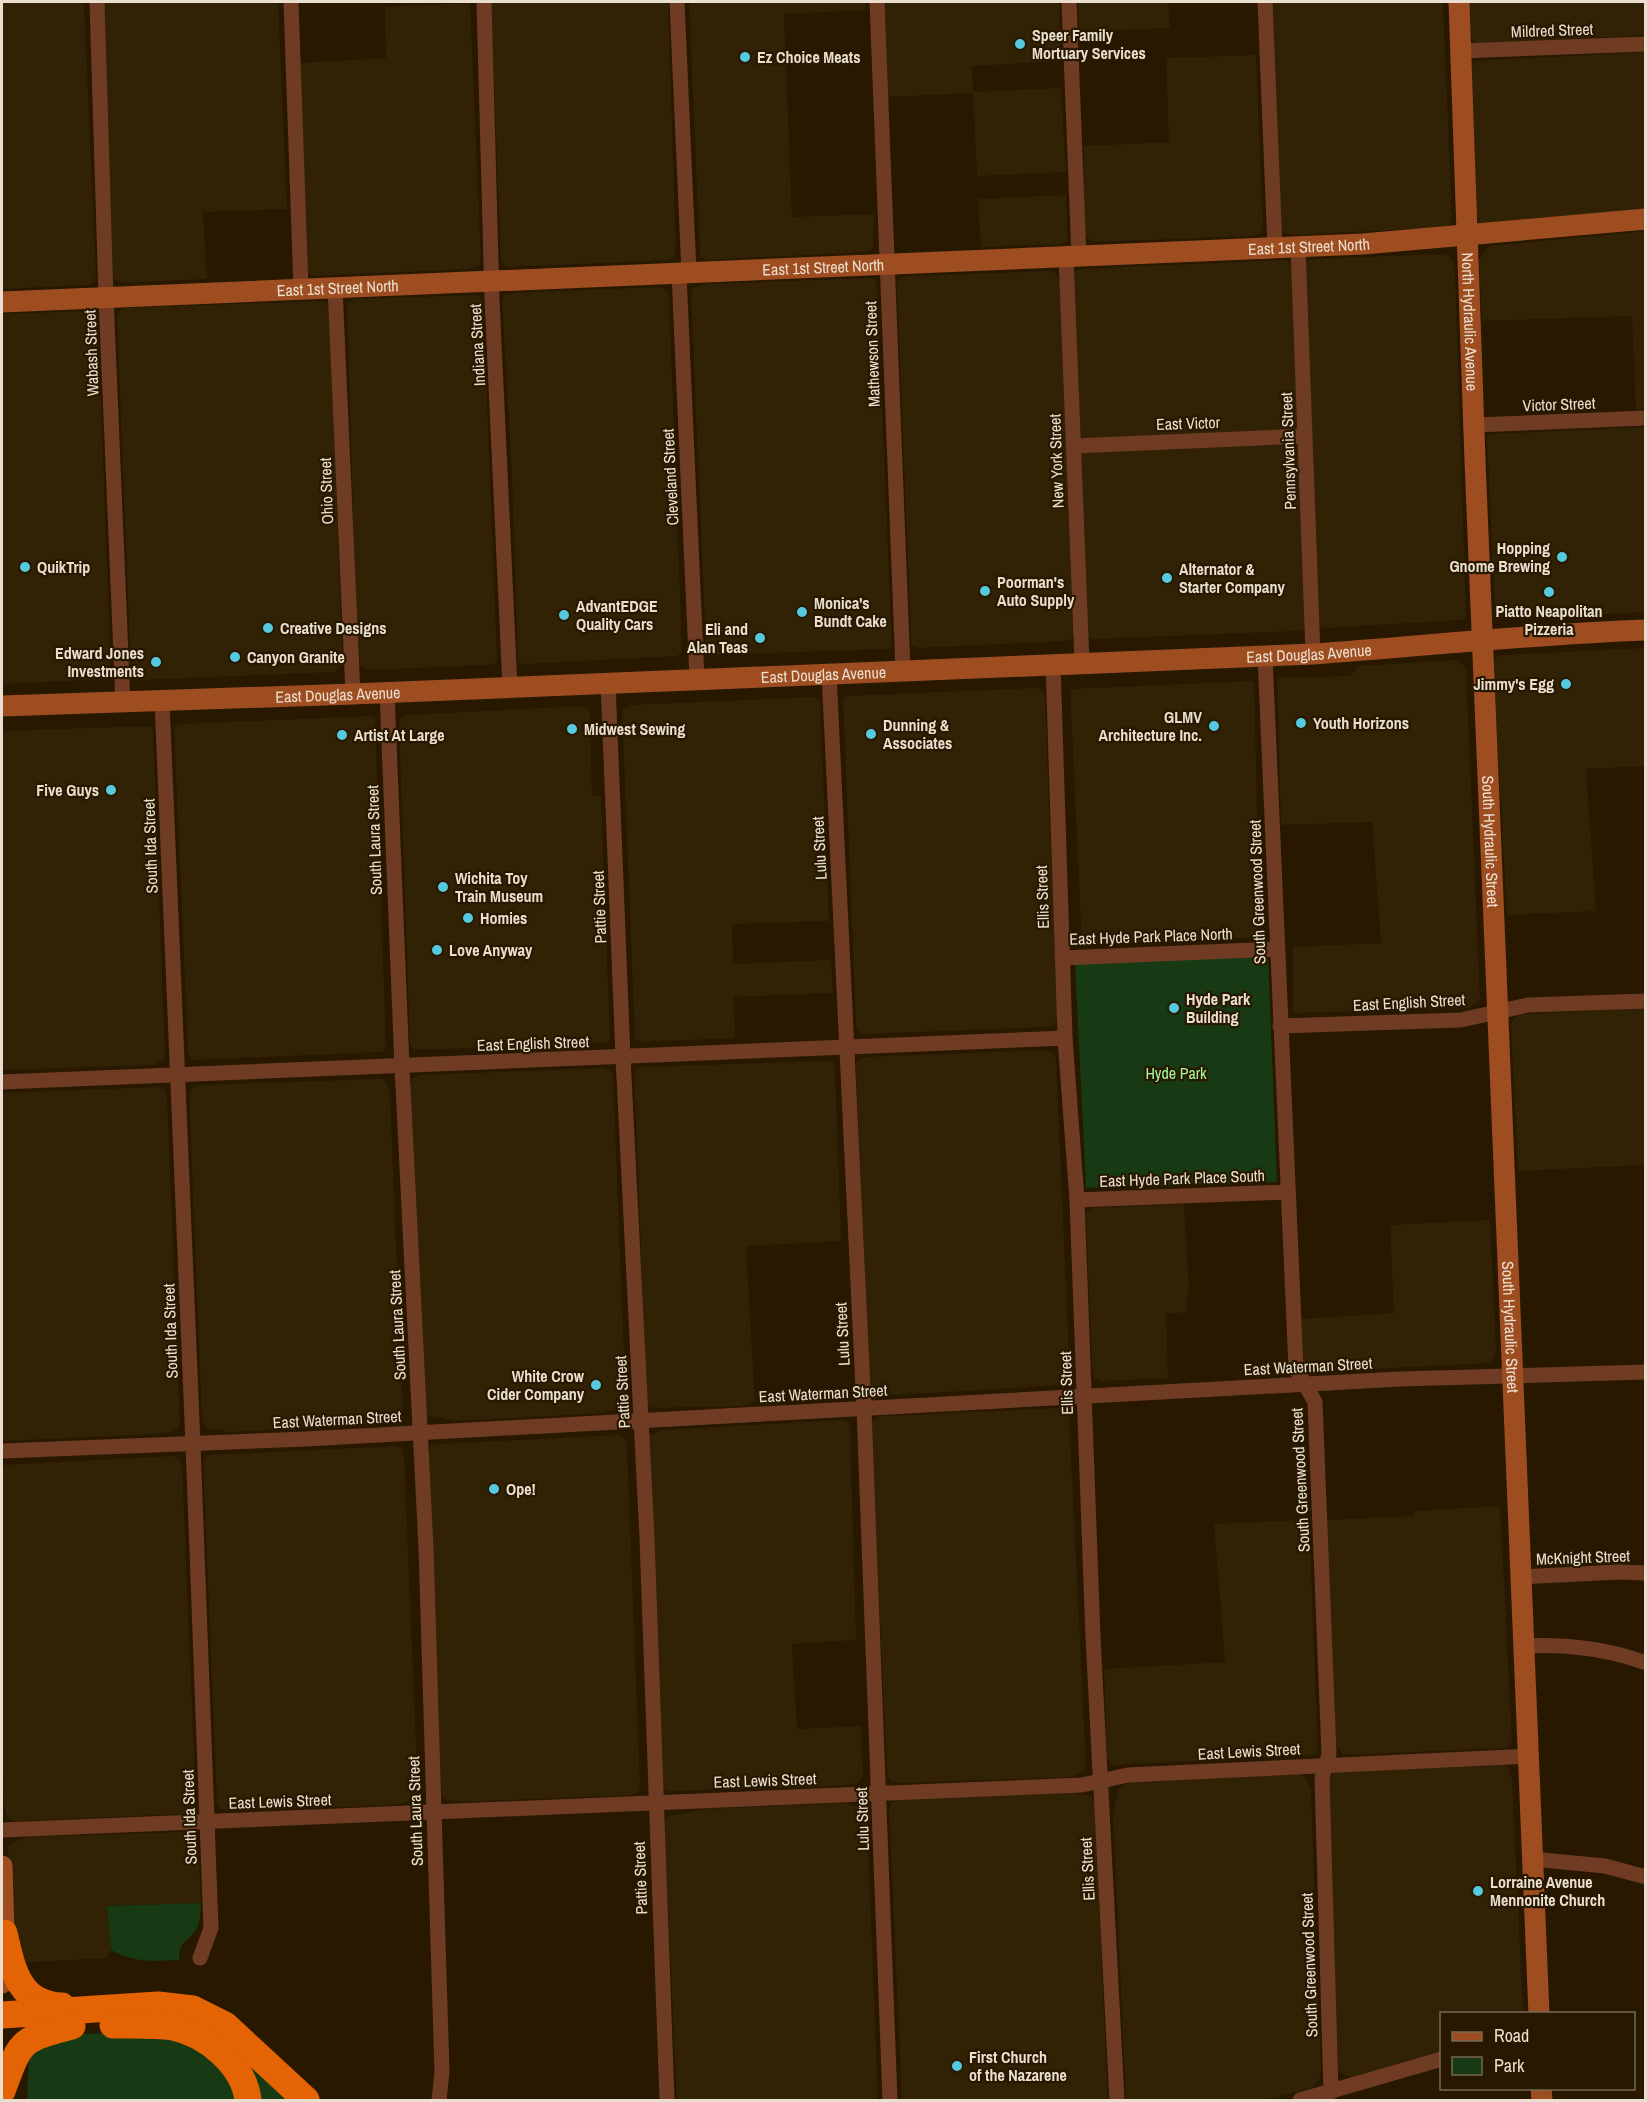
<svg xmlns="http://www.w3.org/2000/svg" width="1647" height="2102" viewBox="0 0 1647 2102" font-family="'Archivo Narrow',sans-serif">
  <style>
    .built { fill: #312105 }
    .green { fill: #173914 }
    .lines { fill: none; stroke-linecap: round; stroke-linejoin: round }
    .street { stroke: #6f3c23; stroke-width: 15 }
    .secondary { stroke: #9e4d20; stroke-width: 21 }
    .highway { stroke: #e36305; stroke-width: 27 }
    .poi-dot { fill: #55cadf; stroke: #281800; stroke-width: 2 }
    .labels { text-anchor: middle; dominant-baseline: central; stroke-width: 4.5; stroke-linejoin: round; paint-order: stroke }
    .street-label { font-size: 16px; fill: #eadfcf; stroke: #281800 }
    .poi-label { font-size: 16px; font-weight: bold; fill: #eadfcf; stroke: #281800; text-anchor: start }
    .park-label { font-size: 16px; fill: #a3f799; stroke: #281800 }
  </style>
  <rect width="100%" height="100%" fill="#281800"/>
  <g class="built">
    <polygon points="2,2 84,2 96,276 94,282 88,285 2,289"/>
    <polygon points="103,2 278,2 287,209 203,212 207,279 122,283 115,280 113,275"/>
    <polygon points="491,2 668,2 676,251 674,257 671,260 508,267 503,264 501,259"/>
    <polygon points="689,2 865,2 866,10 784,14 792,217 874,214 873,246 871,250 866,252 705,260 700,256"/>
    <polygon points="884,2 1059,2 1061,61 972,66 973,92 1061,88 1066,172 977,176 973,93 887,97"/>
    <polygon points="1078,2 1168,2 1170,28 1079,32"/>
    <polygon points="1272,2 1443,2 1452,220 1449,225 1445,227 1416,229 1290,235 1284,233 1281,228"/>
    <polygon points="1470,2 1645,2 1645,35 1477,44 1473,42 1471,36"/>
    <polygon points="470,3 481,259 478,267 470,269 311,276 307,272 299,63 386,58 385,7"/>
    <polygon points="1645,52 1645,209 1485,223 1479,222 1477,217 1472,66 1475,61"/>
    <polygon points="1256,55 1263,226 1261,233 1255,236 1095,242 1089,239 1085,235 1084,228 1084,146 1169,142 1166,58"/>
    <polygon points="1066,195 1068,241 1061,244 981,247 978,199"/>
    <polygon points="1645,231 1645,409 1636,410 1632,316 1482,321 1479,260 1489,246"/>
    <polygon points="1440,254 1449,256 1453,263 1455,270 1466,617 1461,620 1326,628 1321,627 1319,622 1304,266 1307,261 1313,259"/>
    <polygon points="1283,260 1289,261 1292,266 1305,626 1303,630 1296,631 1093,639 1089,637 1087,631 1073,278 1075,271 1080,269"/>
    <polygon points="1051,271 1056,273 1060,283 1073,636 1071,639 1067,641 918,648 912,646 911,641 897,283 900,278 906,276"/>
    <polygon points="869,278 875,279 877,285 892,646 889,649 710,655 706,650 691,293 693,288 707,284"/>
    <polygon points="662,287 669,295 682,652 677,656 524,664 518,662 512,477 502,300 504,295 508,293"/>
    <polygon points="476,295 480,296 483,300 497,658 496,663 489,665 367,670 362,667 360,663 355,581 347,304 354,299"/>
    <polygon points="321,301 326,303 329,309 343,664 334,672 138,680 133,677 131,672 117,318 119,311 126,308"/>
    <polygon points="86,311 97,319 98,324 111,673 109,679 2,684 2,314"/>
    <polygon points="1645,427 1645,612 1501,619 1495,611 1487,437 1491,434"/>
    <polygon points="1645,648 1645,766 1586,769 1596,911 1507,915 1493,664 1495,658 1503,655"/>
    <polygon points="1458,660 1466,669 1480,1000 1469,1008 1293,1013 1293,947 1381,943 1372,822 1281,825 1277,678 1350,676 1359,666"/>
    <polygon points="1254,681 1260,937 1082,945 1070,689"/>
    <polygon points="1036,688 1043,691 1045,697 1057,1020 1054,1024 1049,1027 863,1034 859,1032 856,1025 843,699 847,696"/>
    <polygon points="813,697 820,701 829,921 732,924 733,964 831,960 833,993 734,997 735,1038 640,1042 635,1040 622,711 629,705"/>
    <polygon points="581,706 586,708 590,711 592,796 601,796 610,1038 608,1043 413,1050 410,1044 399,724 401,718 406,715"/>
    <polygon points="371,716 375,717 375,723 386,1049 381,1052 193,1060 189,1057 188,1051 174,729 175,726 180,724"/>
    <polygon points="147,726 151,727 153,732 165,1054 163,1060 153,1065 2,1070 2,731"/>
    <polygon points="1645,1008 1645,1165 1518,1171 1511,1024 1514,1019 1519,1015 1527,1014"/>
    <polygon points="1046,1050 1052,1052 1056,1058 1070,1376 1068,1382 1063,1385 879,1396 872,1393 870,1387 856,1068 857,1061 862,1057"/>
    <polygon points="826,1061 832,1062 835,1068 841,1241 746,1246 755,1402 742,1406 650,1408 647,1402 634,1072 637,1068 643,1067"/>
    <polygon points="605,1068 610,1070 613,1075 626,1406 622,1409 601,1413 457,1421 426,1415 410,1084 413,1078 418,1075"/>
    <polygon points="381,1079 385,1081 388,1087 390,1095 403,1419 377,1425 229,1432 217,1429 207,1429 202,1420 189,1094 192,1089 199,1085"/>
    <polygon points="158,1087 164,1089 167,1095 180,1422 178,1429 171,1432 156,1434 2,1441 2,1093"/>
    <polygon points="1184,1204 1189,1290 1186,1298 1187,1312 1166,1314 1168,1378 1101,1381 1094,1378 1092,1370 1086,1215 1088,1210 1093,1208"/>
    <polygon points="1490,1220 1496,1349 1494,1358 1488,1363 1313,1372 1306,1370 1303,1366 1301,1319 1394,1313 1390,1225"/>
    <polygon points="1061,1408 1066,1410 1069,1416 1086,1765 1084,1771 1072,1777 899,1783 891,1781 887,1773 871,1423 874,1419 880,1416"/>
    <polygon points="843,1420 848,1422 850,1428 856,1640 792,1644 797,1729 861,1726 863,1775 861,1780 854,1784 838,1786 668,1791 664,1788 662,1783 648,1436 661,1430"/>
    <polygon points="619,1435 625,1438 627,1444 640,1786 639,1792 633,1795 462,1802 445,1799 442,1796 441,1791 428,1452 431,1446 437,1444"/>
    <polygon points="396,1446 402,1448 404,1453 418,1795 416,1799 395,1805 226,1811 220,1808 217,1803 203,1462 206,1457 211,1455"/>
    <polygon points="174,1456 180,1459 182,1465 196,1803 194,1810 183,1814 14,1821 8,1818 4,1806 2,1756 2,1465"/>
    <polygon points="1500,1506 1512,1742 1508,1746 1503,1748 1343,1755 1336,1745 1326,1520 1414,1516 1415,1511"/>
    <polygon points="1309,1520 1318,1748 1316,1753 1311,1755 1113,1765 1109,1761 1107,1757 1104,1669 1225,1662 1214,1524"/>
    <polygon points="1503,1765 1508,1767 1512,1779 1523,2013 1442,2014 1441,2053 1352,2077 1345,2075 1338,2071 1336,2064 1329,1779 1334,1772"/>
    <polygon points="1299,1774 1305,1777 1311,1790 1321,2071 1319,2080 1311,2088 1266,2100 1126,2100 1113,1815 1119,1787 1130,1782"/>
    <polygon points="1073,1793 1091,1796 1094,1801 1108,2100 902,2100 889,1810 891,1803 896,1800"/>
    <polygon points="844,1803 865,1808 867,1815 878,2100 677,2100 664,1825 668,1816 705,1809"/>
    <polygon points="185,1832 192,1833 198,1842 201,1903 107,1906 111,1950 107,1958 16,1963 8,1847 11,1843 26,1837"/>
  </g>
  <g class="green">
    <polygon points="1268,955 1277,1182 1086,1188 1075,964"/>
    <path d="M201 1903C200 1912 201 1923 195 1931 184 1945 180 1940 179 1960 153 1961 135 1963 111 1950L107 1906Z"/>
    <polygon points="196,2017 295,2100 254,2100 253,2093"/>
    <polygon points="163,2031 214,2056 242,2100 27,2100 29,2055 50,2035"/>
  </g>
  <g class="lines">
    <g class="street">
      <polyline points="97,2 106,297 123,703"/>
      <polyline points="291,2 301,289"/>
      <polyline points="484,2 492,299 510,687"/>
      <polyline points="677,2 689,273"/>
      <polyline points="877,2 903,670"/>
      <polyline points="1069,2 1079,257"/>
      <polyline points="1265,2 1275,248"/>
      <polyline points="1461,51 1646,44"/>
      <polyline points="1298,247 1313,654"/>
      <polyline points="1066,257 1082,663"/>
      <polyline points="679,274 697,679"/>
      <polyline points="335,287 353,694"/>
      <polyline points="1474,425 1646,418"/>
      <polyline points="1073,446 1305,436"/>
      <polyline points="1265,656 1296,1369 1315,1402 1329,1754 1322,1778 1331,2092"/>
      <polyline points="1053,664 1065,1038 1077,1200 1093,1637 1117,2100"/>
      <polyline points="829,673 864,1409 890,2100"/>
      <polyline points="608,683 623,1057 647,1538 667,2100"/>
      <polyline points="387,692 402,1067 426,1548 442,2072 439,2100"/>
      <polyline points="162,701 193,1444 211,1928 200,1958"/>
      <polyline points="1062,958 1277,949"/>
      <polyline points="1280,1026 1461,1020 1528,1005 1646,1001"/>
      <polyline points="2,1082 1065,1038"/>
      <polyline points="1077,1200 1288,1192"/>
      <polyline points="2,1451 306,1439 1400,1379 1646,1372"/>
      <polyline points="1521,1577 1619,1572 1646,1573"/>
      <path d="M1524 1646C1566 1644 1605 1648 1646 1663"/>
      <polyline points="2,1830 1082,1785 1128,1775 1529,1756"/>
      <polyline points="1532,1859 1605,1866 1646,1877"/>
      <polyline points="1300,2100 1442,2059"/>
    </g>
    <g class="secondary">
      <path id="s1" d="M1459 2 1475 461 1539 2014"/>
      <path id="s2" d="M2 302 1363 244 1646 219"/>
      <path id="s3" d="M2 706 353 694 1313 654C1424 646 1534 634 1646 630"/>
      <polyline points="2,1866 4,1933 2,1983"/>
      <polyline points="1541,2088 1542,2100"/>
    </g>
    <g class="highway">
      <path d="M4 1933C12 1967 18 2005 62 2006"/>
      <polyline points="2,2015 158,2005 193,2009 225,2025 306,2100"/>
      <path d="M113 2025C133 2025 153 2024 173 2027 207 2034 244 2065 248 2100"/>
      <path d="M2 2091C21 2040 19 2040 72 2026"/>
    </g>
  </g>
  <g class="poi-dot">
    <circle cx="1020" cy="44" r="6"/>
    <circle cx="745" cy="57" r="6"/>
    <circle cx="1562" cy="557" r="6"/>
    <circle cx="25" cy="567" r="6"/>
    <circle cx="1167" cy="578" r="6"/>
    <circle cx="985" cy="591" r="6"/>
    <circle cx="1549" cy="592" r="6"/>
    <circle cx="802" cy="612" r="6"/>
    <circle cx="564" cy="615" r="6"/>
    <circle cx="268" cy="628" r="6"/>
    <circle cx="760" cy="638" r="6"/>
    <circle cx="235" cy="657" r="6"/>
    <circle cx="156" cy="662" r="6"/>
    <circle cx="1566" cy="684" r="6"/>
    <circle cx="1301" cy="723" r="6"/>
    <circle cx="1214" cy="726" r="6"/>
    <circle cx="572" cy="729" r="6"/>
    <circle cx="871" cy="734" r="6"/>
    <circle cx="342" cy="735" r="6"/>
    <circle cx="111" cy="790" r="6"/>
    <circle cx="443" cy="887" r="6"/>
    <circle cx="468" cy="918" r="6"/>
    <circle cx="437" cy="950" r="6"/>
    <circle cx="1174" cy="1008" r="6"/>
    <circle cx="596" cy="1385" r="6"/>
    <circle cx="494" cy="1489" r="6"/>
    <circle cx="1478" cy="1891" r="6"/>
    <circle cx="957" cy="2066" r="6"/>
  </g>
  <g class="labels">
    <g class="street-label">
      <text transform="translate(1552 30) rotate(-2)">Mildred Street</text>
      <text stroke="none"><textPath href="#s2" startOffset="1308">East 1st Street North</textPath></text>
      <text stroke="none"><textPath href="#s2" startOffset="822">East 1st Street North</textPath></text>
      <text stroke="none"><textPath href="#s2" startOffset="336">East 1st Street North</textPath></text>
      <text stroke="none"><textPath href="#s1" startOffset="320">North Hydraulic Avenue</textPath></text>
      <text transform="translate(477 345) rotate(-93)">Indiana Street</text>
      <text transform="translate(91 353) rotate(-92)">Wabash Street</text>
      <text transform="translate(872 354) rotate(-92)">Mathewson Street</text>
      <text transform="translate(1559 404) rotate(-2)">Victor Street</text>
      <text transform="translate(1188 423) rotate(-2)">East Victor</text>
      <text transform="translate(1288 451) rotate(-92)">Pennsylvania Street</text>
      <text transform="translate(1056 461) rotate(-92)">New York Street</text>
      <text transform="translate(670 477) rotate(-93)">Cleveland Street</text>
      <text transform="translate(326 491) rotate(-92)">Ohio Street</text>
      <text stroke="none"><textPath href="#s3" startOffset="1308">East Douglas Avenue</textPath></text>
      <text stroke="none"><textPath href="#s3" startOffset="822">East Douglas Avenue</textPath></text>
      <text stroke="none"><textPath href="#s3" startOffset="336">East Douglas Avenue</textPath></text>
      <text transform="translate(374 840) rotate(-92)">South Laura Street</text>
      <text stroke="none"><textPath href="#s1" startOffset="840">South Hydraulic Street</textPath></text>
      <text transform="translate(150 846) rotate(-92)">South Ida Street</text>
      <text transform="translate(819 848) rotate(-93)">Lulu Street</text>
      <text transform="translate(1257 892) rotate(-92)">South Greenwood Street</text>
      <text transform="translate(1042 897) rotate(-92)">Ellis Street</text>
      <text transform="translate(599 907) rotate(-92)">Pattie Street</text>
      <text transform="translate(1151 936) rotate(-2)">East Hyde Park Place North</text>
      <text transform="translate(1409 1002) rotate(-3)">East English Street</text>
      <text transform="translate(533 1043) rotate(-2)">East English Street</text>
      <text transform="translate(1182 1178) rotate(-2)">East Hyde Park Place South</text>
      <text transform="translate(397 1325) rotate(-93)">South Laura Street</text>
      <text stroke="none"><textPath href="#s1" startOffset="1326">South Hydraulic Street</textPath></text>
      <text transform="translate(170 1331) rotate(-92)">South Ida Street</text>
      <text transform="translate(842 1334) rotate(-93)">Lulu Street</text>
      <text transform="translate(1308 1366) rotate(-3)">East Waterman Street</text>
      <text transform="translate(1066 1383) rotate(-92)">Ellis Street</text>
      <text transform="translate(622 1392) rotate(-93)">Pattie Street</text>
      <text transform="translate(823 1393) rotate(-3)">East Waterman Street</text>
      <text transform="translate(337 1419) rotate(-3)">East Waterman Street</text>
      <text transform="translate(1300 1480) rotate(-93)">South Greenwood Street</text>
      <text transform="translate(1583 1557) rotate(-2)">McKnight Street</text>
      <text transform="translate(1249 1751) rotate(-3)">East Lewis Street</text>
      <text transform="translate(765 1780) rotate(-2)">East Lewis Street</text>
      <text transform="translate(280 1801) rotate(-2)">East Lewis Street</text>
      <text transform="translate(415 1811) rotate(-92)">South Laura Street</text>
      <text transform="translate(189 1817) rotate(-92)">South Ida Street</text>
      <text transform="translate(862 1819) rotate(-92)">Lulu Street</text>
      <text transform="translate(1087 1869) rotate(-93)">Ellis Street</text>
      <text transform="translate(640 1878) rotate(-92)">Pattie Street</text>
      <text transform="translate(1309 1965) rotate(-92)">South Greenwood Street</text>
    </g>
    <g class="poi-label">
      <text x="1032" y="35">Speer Family<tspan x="1032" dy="18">Mortuary Services</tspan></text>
      <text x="757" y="57">Ez Choice Meats</text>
      <text x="1550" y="548" text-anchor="end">Hopping<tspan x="1550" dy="18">Gnome Brewing</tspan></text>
      <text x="37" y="567">QuikTrip</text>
      <text x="1179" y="569">Alternator &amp;<tspan x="1179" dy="18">Starter Company</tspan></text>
      <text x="997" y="582">Poorman's<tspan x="997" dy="18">Auto Supply</tspan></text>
      <text x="814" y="603">Monica's<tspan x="814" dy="18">Bundt Cake</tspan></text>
      <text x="576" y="606">AdvantEDGE<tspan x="576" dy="18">Quality Cars</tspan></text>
      <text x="1549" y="611" text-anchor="middle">Piatto Neapolitan<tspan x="1549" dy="18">Pizzeria</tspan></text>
      <text x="280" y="628">Creative Designs</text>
      <text x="748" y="629" text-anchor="end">Eli and<tspan x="748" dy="18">Alan Teas</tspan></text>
      <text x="144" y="653" text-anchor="end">Edward Jones<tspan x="144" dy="18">Investments</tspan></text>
      <text x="247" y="657">Canyon Granite</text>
      <text x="1554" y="684" text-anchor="end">Jimmy's Egg</text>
      <text x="1202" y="717" text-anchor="end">GLMV<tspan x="1202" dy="18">Architecture Inc.</tspan></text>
      <text x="1313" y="723">Youth Horizons</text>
      <text x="883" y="725">Dunning &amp;<tspan x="883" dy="18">Associates</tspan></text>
      <text x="584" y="729">Midwest Sewing</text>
      <text x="354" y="735">Artist At Large</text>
      <text x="99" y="790" text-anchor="end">Five Guys</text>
      <text x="455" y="878">Wichita Toy<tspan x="455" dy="18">Train Museum</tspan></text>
      <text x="480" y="918">Homies</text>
      <text x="449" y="950">Love Anyway</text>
      <text x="1186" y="999">Hyde Park<tspan x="1186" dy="18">Building</tspan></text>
      <text x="584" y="1376" text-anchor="end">White Crow<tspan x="584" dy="18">Cider Company</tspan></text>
      <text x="506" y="1489">Ope!</text>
      <text x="1490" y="1882">Lorraine Avenue<tspan x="1490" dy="18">Mennonite Church</tspan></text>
      <text x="969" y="2057">First Church<tspan x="969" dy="18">of the Nazarene</tspan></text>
    </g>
    <g class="park-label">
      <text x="1176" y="1073">Hyde Park</text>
    </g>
  </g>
  <rect width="1647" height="2102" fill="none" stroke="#eadfcf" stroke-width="6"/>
  <rect x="1440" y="2012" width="195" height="78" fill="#281800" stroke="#766853" stroke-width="1.5"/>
  <rect x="1452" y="2032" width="30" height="9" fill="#9e4d20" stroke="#766853" stroke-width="1.5"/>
  <text x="1494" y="2042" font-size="18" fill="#eadfcf">Road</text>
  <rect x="1452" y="2057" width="30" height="18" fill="#173914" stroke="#766853" stroke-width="1.5"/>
  <text x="1494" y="2072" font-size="18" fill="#eadfcf">Park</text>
</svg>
